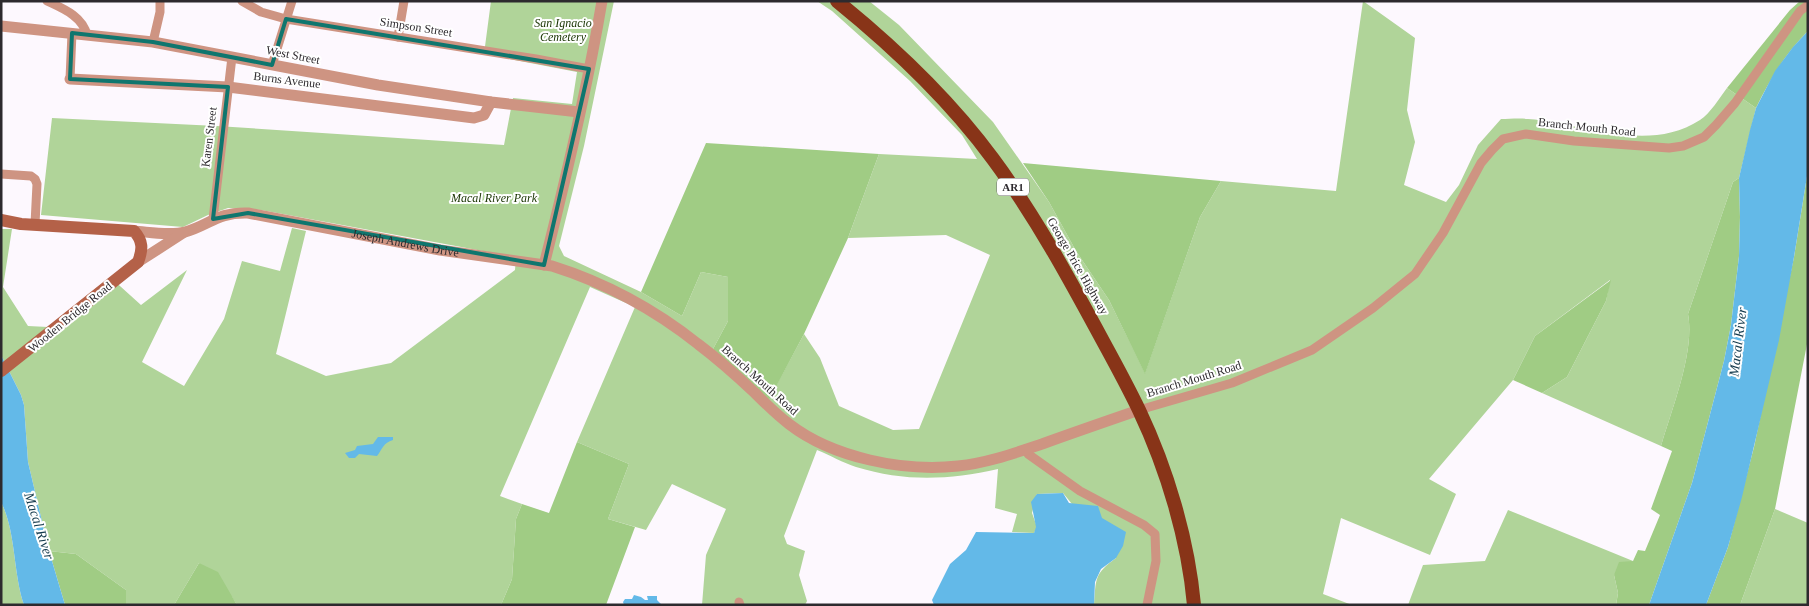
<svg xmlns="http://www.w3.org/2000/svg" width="1809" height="606" viewBox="0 0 1809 606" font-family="Georgia,serif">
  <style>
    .green { fill: #b0d499 }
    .forest { fill: #a0cc84 }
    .water { fill: #63b9e8 }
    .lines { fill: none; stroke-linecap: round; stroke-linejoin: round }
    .minor { stroke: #ce9482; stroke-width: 9 }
    .tertiary { stroke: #ce9482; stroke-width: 11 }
    .secondary { stroke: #b46148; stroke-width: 12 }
    .trunk { stroke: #883418; stroke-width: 14 }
    .marked { fill: none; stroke: #0f766e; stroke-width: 4; stroke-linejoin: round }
    .labels { text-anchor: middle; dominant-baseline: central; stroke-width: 4; stroke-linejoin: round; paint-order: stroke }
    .shield { fill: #fff; stroke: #6c6a6d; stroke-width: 1 }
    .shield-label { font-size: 11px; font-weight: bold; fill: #2d2a2e }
    .park-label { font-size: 12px; font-style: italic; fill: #183300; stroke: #fff }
    .street-label { font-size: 12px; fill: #2d2a2e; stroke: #fff }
    .water-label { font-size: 14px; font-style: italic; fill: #143a4d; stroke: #fff }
  </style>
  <rect width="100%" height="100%" fill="#fdf8fe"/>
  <g class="green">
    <path d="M491 1H614L584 146 559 246 564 256 641 292 682 316 701 272 728 277V321L713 349 769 399 804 334 820 358 839 406 893 430 919 429 990 255 946 235 848 238 879 154 977 159 962 135 910 81 832 11 817 1H869L899 25 993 122 1049 202 1076 251 1109 300 1145 373 1200 217 1221 181 1336 191 1363 1 1415 38 1407 110 1415 142 1404 185 1446 202 1459 185 1478 145 1501 119C1509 119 1519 118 1528 119 1584 123 1647 154 1700 120 1710 114 1720 97 1727 88L1756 108 1739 178 1733 182 1688 314C1695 352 1672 408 1661 446L1542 393 1567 377 1606 301 1610 280 1535 336 1513 380 1429 479 1456 494 1430 555 1341 518 1323 594 1352 605H1094C1096 579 1094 574 1116 558L1063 493 1037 494 1032 513 1037 527 1034 533 1012 532 1017 514 995 508 998 469C949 480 905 482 856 467 843 463 830 455 817 450L784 536 787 544 805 551 799 575 807 601 805 605H702L706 555 726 509 672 484 646 530 608 519 629 464 577 442 635 307 590 287 500 496 522 504 516 519 512 579 501 605H237L232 597 199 563 174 605H126V590L76 554 49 551 28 462 24 405 21 395 1 355V229H12L3 287 28 326 48 327 110 277 141 305 187 270 142 362 184 386 224 319 242 261 280 271 292 228 306 231 276 354 326 376 391 363 515 270 516 257 261 210 228 208 208 215 183 227 41 215 52 118 217 126 504 145 513 98 572 104 577 72 484 54Z"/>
    <path d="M1 502C16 531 13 573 24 605H1Z"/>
    <polygon points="1775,509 1808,523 1808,605 1740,605"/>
    <polygon points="1508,510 1633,561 1614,575 1618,593 1616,605 1408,605 1423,565 1485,561"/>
  </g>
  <g class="forest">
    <path d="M1800 1H1808V31C1785 54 1770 79 1756 108L1727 88 1790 10Z"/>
    <polygon points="706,143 879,154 848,238 804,334 769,400 713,349 728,321 728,277 701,272 682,316 641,292"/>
    <polygon points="1023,163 1221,181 1200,217 1145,374 1109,300 1076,251 1049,202"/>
    <polygon points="1808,170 1808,339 1775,509 1740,605 1706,605 1728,547 1754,447 1794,257"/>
    <path d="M1739 178 1740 217 1739 256 1731 325 1724 361 1692 483 1649 605H1616L1618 593 1614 575 1619 562 1633 561 1638 550 1645 551 1660 515 1651 509 1672 451 1661 446C1672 408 1695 352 1688 314L1733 182Z"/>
    <polygon points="1611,280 1606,301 1567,377 1542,393 1513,380 1535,336"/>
    <polygon points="577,442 629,464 608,519 635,527 606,605 501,605 512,579 516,519 522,504 549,513"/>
    <polygon points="49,551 76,554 126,590 126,605 65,605"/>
    <polygon points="199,563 218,572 237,605 174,605"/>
  </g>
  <g class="water">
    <polygon points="1808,31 1808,170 1794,257 1779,340 1742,497 1728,547 1706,605 1649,605 1692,483 1724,361 1731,325 1739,256 1740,217 1739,178 1750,130 1756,108 1775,71 1793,47"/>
    <path d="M1 355 21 395 24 405 28 462 49 551 65 605H24C13 573 16 531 1 502Z"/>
    <path d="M378 437H393V440C383 443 383 448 377 456L359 454 355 458H349L345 453 355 450 357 446 373 444Z"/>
    <polygon points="1063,493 1069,503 1098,506 1102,518 1126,532 1123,546 1116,558 1101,569 1095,582 1094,605 934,605 932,600 950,564 966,550 976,532 1034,533 1036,527 1031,502 1037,494"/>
    <polygon points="634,595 641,597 645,600 648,600 647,596 657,596 657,600 662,605 624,605 623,602 625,599 632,599"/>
  </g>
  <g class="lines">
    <g class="minor">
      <path d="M47 1C64 9 82 16 87 35"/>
      <polyline points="242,1 261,12 286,19 536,59 589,69"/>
      <polyline points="398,37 404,1"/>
      <polyline points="153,42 160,12 160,1"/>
      <polyline points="272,65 292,1"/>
      <polyline points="70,79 72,33"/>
      <polyline points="1,174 31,176 35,179 37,184 35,224"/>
      <polyline points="213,219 232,57"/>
      <polyline points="1139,410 1232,383 1312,350 1373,308 1415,274 1443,233 1481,163 1492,150 1503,139 1526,134 1574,141 1669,148 1683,146 1704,137 1716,125 1735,103 1800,11 1808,5"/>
      <polyline points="1025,449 1028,454 1080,491 1144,525 1155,534 1156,561 1147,605"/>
      <polyline points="739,602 740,605"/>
    </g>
    <g class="tertiary">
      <polyline points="1,26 153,42 378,85 491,102 579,112"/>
      <polyline points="70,79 228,87 474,118 484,115 491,102"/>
      <path id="s1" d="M134 231C149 232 170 236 185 232 210 225 217 212 248 213L440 250 552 266C606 283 654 309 698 344 718 359 737 376 755 393 766 404 777 415 789 424 833 458 904 472 958 466 987 463 1015 453 1042 444 1075 432 1107 421 1139 410"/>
      <polyline points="138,262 183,233"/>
      <path d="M544 265C566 178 587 90 602 1"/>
    </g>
    <path class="secondary" d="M1 220 21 224 134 231C143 241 143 249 138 262L1 371"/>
    <path class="trunk" d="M837 1C895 48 949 99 993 159 1036 217 1070 280 1104 343 1116 365 1128 387 1139 410 1167 469 1188 539 1194 605"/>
  </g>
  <path class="marked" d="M286 19 589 69 544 265 248 213 213 219 228 87 70 79 72 33 153 42 272 65Z"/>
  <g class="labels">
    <rect class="shield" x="997" y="178.5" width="32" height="17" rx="4"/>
    <g class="shield-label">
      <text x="1013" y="187">AR1</text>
    </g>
    <g class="park-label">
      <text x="563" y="23">San Ignacio<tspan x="563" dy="14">Cemetery</tspan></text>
      <text x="494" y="198">Macal River Park</text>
    </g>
    <g class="street-label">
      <text transform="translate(416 27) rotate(9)">Simpson Street</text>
      <text transform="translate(293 55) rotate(11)">West Street</text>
      <text transform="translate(287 80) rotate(7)">Burns Avenue</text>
      <text transform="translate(1587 127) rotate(6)">Branch Mouth Road</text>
      <text transform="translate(209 137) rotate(-83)">Karen Street</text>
      <text stroke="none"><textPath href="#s1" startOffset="278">Joseph Andrews Drive</textPath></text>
      <text transform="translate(1078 266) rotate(60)">George Price Highway</text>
      <text transform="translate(70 317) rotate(-39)">Wooden Bridge Road</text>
      <text transform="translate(1194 379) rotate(-17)">Branch Mouth Road</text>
      <text transform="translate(760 380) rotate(42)">Branch Mouth Road</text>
    </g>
    <g class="water-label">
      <text transform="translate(1738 342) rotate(-83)">Macal River</text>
      <text transform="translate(39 526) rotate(72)">Macal River</text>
    </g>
  </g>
  <rect width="1809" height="606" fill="none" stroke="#2d2a2e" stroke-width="5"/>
</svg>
